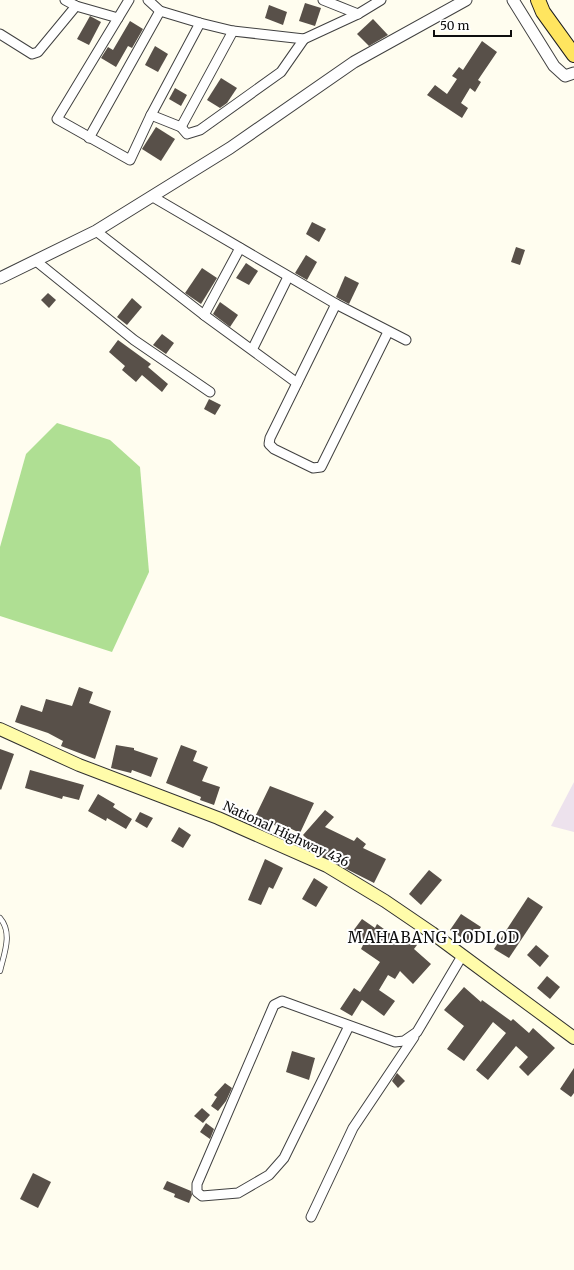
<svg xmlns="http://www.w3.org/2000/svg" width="574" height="1270" viewBox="0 0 574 1270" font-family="Merriweather,serif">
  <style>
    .industrial { fill: #ede2ed }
    .forest { fill: #afdf93 }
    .building { fill: #585049 }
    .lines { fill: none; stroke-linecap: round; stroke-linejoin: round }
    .service-casing { stroke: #414141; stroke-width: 6 }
    .minor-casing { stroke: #414141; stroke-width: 11 }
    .tertiary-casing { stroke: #414141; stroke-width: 13 }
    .secondary-casing { stroke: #303030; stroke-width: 14 }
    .primary-casing { stroke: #1f1f1f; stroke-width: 16 }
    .service { stroke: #fff; stroke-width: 4.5 }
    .minor { stroke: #fff; stroke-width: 9 }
    .tertiary { stroke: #fff; stroke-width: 11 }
    .secondary { stroke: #fffcaa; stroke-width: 12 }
    .primary { stroke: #ffe55f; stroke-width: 14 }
    .labels { text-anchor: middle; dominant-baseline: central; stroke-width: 4; stroke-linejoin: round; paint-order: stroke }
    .street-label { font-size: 13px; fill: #0e0e0e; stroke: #fff }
    .quarter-label { font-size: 15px; letter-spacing: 1px; fill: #0e0e0e; stroke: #fff }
  </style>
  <rect width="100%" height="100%" fill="#fffdef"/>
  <polygon class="industrial" points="574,782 574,832 551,826"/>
  <polygon class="forest" points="57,423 110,440 140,467 149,572 112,652 0,616 0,547 26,454"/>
  <g class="building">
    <polygon points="305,3 321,8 315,26 299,21"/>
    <polygon points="269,5 287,12 283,25 265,18"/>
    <polygon points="90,16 101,22 89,45 77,39"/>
    <polygon points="373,19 388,35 369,46 357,34"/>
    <polygon points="130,21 143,29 132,48 128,46 116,67 101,58 108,47 113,50"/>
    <polygon points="482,41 497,52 478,80 481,82 475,92 470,88 461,103 468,108 462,118 427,95 435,85 447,94 457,79 452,76 459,67 463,70"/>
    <polygon points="155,46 168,54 158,72 145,65"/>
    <polygon points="221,78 237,88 227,103 220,108 207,100"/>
    <polygon points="175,88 187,95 181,106 169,99"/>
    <polygon points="156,127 175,139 161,161 142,149"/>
    <polygon points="312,222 326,229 319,242 306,234"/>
    <polygon points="516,247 525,250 520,265 511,262"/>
    <polygon points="306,255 317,262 307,280 295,273"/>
    <polygon points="246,263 258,271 249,285 236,278"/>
    <polygon points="202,268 217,278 201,304 185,293"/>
    <polygon points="345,276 359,283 349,304 336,297"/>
    <polygon points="48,293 56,300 49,308 41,300"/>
    <polygon points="132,298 142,307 127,325 117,317"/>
    <polygon points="220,302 238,315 230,327 213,314"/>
    <polygon points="162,334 174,343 166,354 153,345"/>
    <polygon points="118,340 151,364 148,367 168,384 162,392 142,375 136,382 122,370 125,366 109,352"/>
    <polygon points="209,399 221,405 215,415 204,409"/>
    <polygon points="79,687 93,692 89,703 111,711 95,759 61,746 63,741 48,733 15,722 21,705 42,712 46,699 72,706"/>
    <polygon points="116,745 134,748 134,750 158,758 151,777 132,770 131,773 111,768"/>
    <polygon points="181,745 197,751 193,761 208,767 202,781 220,787 214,805 200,800 201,797 166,783"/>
    <polygon points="0,749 14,754 1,790 0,789"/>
    <polygon points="30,770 84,785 79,800 63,796 62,799 25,788"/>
    <polygon points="270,786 314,803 300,833 281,824 279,827 255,817"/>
    <polygon points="98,794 115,804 113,807 132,819 126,829 107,818 106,821 88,811"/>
    <polygon points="325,810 334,817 325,827 354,841 357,837 366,844 363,848 386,859 374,883 313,852 315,847 303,835"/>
    <polygon points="140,812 153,818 147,828 135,821"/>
    <polygon points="179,827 191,835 183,848 171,841"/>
    <polygon points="265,859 283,868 273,889 269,887 261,905 248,900"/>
    <polygon points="429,870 442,880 421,905 409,894"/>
    <polygon points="314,878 328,887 316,907 302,899"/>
    <polygon points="528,897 543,907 509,958 494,949"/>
    <polygon points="461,914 481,927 470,943 450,930"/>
    <polygon points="362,919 375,928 377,924 402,942 405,938 417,945 414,949 431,964 413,984 400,971 395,979 388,975 379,990 395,1001 384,1016 362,1000 352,1016 340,1009 354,988 360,992 380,962 361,949 363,945 350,935"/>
    <polygon points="536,945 549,956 540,967 527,955"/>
    <polygon points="547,976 560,987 550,999 537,988"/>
    <polygon points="464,987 481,1002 482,1000 511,1021 513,1019 529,1033 533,1028 555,1048 528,1076 519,1067 528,1057 516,1046 488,1080 476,1070 506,1033 493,1022 464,1061 447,1049 464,1026 444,1010"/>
    <polygon points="292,1051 315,1058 309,1080 286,1072"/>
    <polygon points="574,1068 574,1093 571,1097 560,1089"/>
    <polygon points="397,1073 405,1081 398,1088 392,1081"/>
    <polygon points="225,1083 232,1088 226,1101 218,1111 211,1106 217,1097 214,1095"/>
    <polygon points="202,1108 210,1115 203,1123 194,1116"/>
    <polygon points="206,1123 214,1129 210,1139 200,1132"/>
    <polygon points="33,1173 51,1182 38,1208 20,1199"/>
    <polygon points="167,1181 191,1191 192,1195 189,1203 174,1197 175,1194 163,1189"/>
  </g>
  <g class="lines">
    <defs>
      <path id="service" d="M0 918C13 933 4 954 0 971"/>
      <g id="minor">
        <polyline points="65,0 76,6 118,18"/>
        <polyline points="129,0 57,119 130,160 151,115 200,23"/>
        <polyline points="148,0 160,11 200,23 233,31 304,39 358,14 381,0"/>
        <polyline points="323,0 358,14"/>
        <polyline points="0,34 32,54 38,52 76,6"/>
        <polyline points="151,115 181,127 233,31"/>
        <polyline points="181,127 187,134 200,130 281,72 304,39"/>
        <polyline points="89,138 160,11"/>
        <polyline points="153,197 336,304 406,340"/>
        <polyline points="96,231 204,315 297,383"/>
        <polyline points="36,261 134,340 210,392"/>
        <polyline points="336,304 270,438 269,444 274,449 313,468 321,467 388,332"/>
        <polyline points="204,315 240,248"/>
        <polyline points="253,348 288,277"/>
        <polyline points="349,1026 284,1158 269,1175 238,1193 202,1196 197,1192 197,1184 274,1005 282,1001 395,1042 404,1041 417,1032 462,956"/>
        <polyline points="311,1217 353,1128 414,1037"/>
      </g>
      <g id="tertiary">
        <polyline points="513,0 554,66 565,76 574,73"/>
        <polyline points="0,278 96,231 230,148 354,62 466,0"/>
      </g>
      <polyline id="secondary" points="0,729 79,765 218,818 327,866 385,901 432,933 574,1038"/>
      <polyline id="primary" points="538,0 543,12 574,55"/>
    </defs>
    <use href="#service" class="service-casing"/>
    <use href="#minor" class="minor-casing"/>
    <use href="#tertiary" class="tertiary-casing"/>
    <use href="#secondary" class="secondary-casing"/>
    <use href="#primary" class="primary-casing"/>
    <use href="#service" class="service"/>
    <use href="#minor" class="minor"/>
    <use href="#tertiary" class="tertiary"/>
    <use href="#secondary" class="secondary"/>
    <use href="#primary" class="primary"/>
  </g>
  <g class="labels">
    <g class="street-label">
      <text transform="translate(286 834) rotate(25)">National Highway 436</text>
    </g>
    <g class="quarter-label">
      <text x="434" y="937">MAHABANG LODLOD</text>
    </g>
  </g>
  <path d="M434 30v6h77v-6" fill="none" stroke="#0e0e0e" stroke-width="2"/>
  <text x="440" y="30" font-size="12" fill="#0e0e0e" stroke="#ffffff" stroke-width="3" paint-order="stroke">50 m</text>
</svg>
